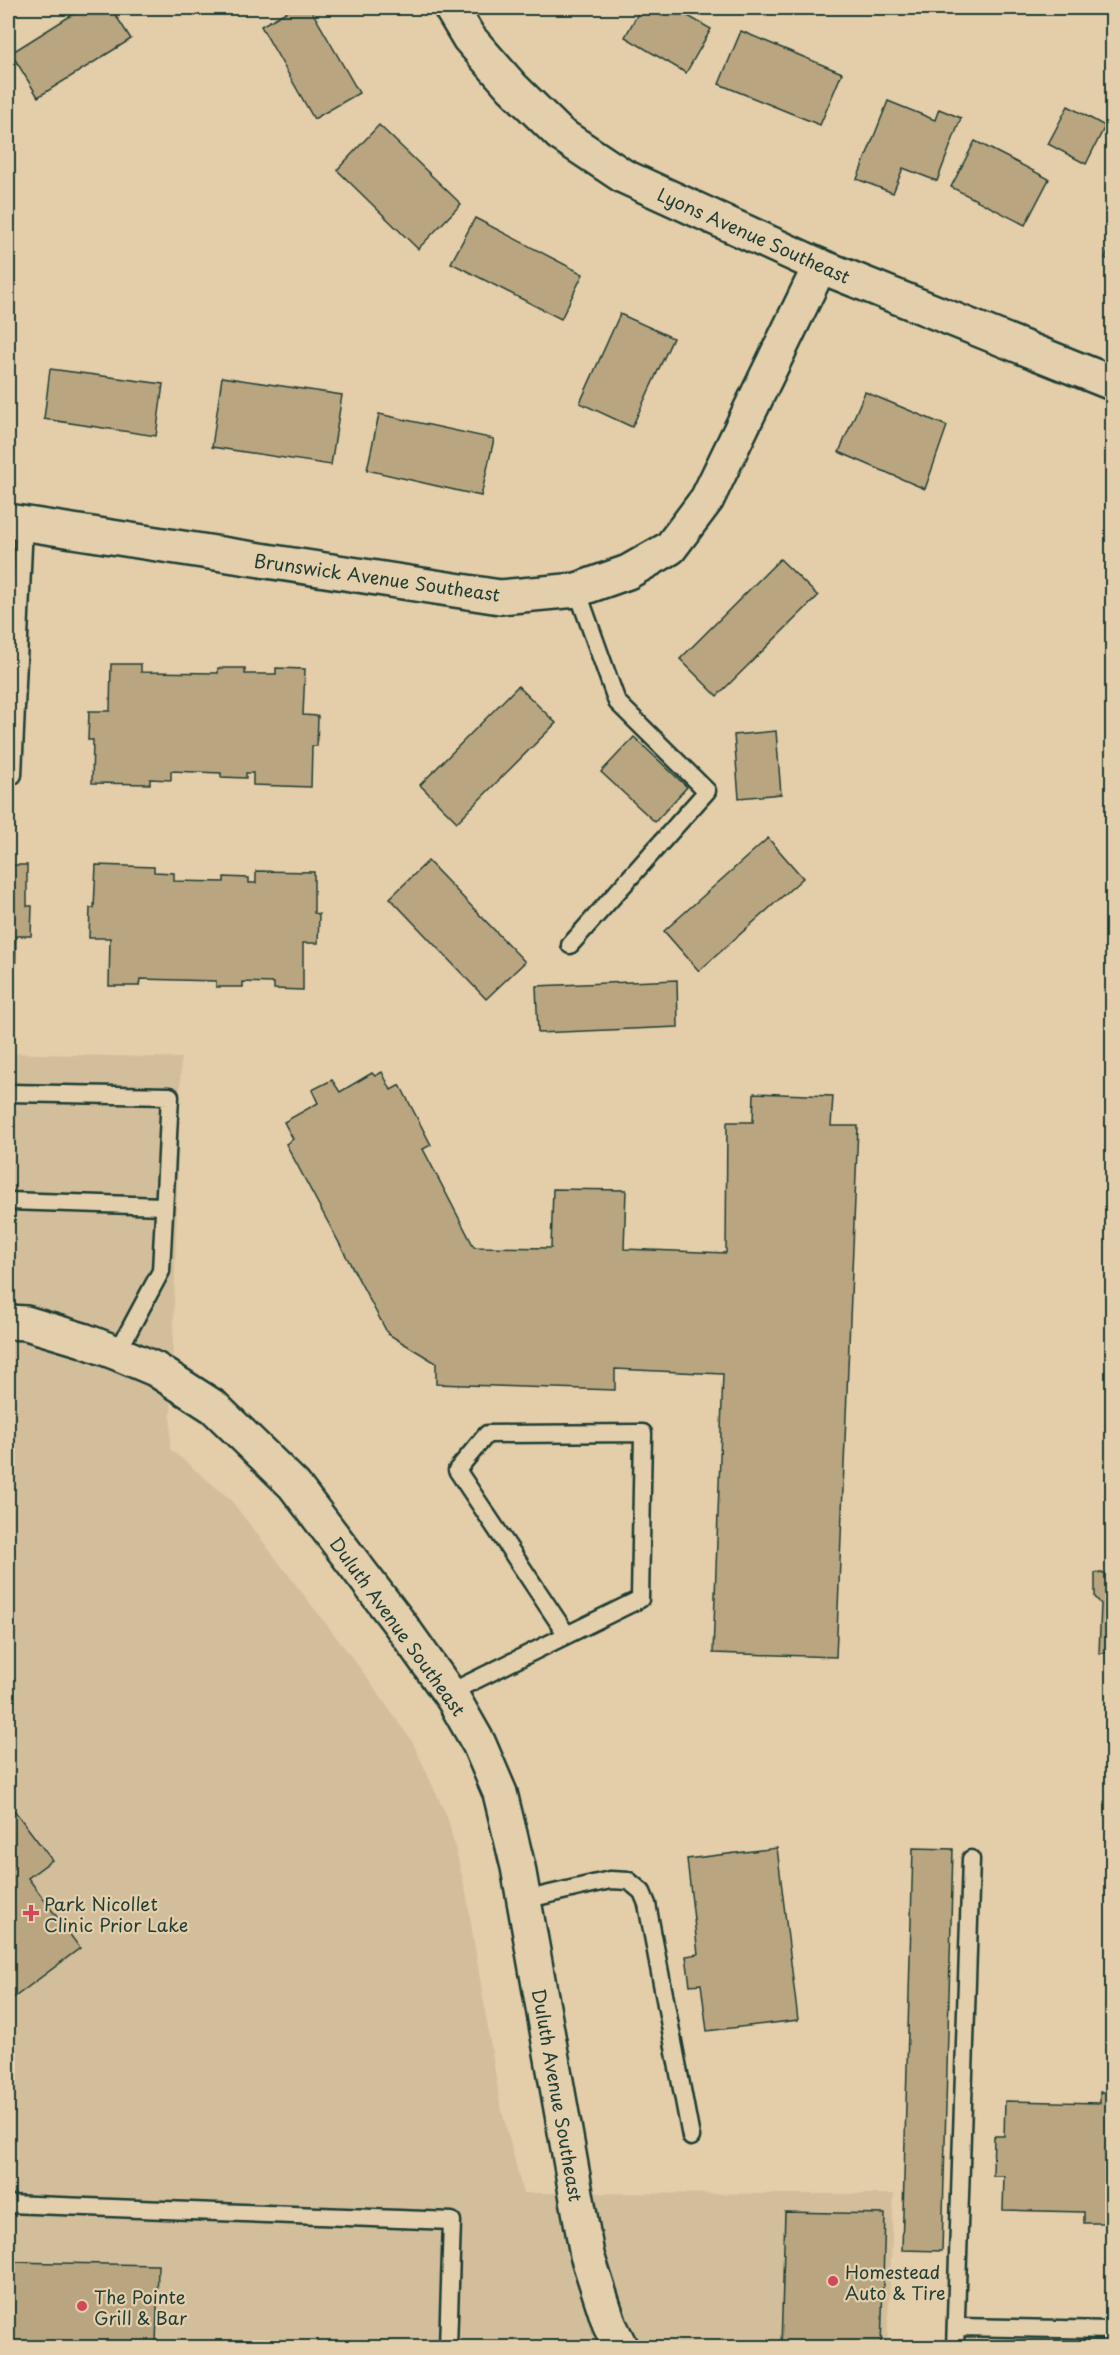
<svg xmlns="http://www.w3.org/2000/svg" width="1120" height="2355" viewBox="0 0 1120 2355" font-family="'Playpen Sans',sans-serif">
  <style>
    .built { fill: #d3be9b }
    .building { fill: #b9a681; stroke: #1f3d34; stroke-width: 1.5 }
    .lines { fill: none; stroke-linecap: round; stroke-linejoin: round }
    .service-casing { stroke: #1f3d34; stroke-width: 21 }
    .minor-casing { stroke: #1f3d34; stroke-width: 38 }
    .tertiary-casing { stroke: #1f3d34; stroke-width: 38 }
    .service { stroke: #e4cfad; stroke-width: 16 }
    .minor { stroke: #e4cfad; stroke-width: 33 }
    .tertiary { stroke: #e4cfad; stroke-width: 33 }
    .poi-dot { fill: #d1495b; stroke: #e4cfad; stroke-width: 2 }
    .labels { text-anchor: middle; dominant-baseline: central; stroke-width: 4.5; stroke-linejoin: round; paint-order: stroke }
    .street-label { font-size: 18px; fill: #1f3d34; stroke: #e4cfad }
    .poi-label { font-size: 18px; fill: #1f3d34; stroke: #e4cfad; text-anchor: start }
  </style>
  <rect width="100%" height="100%" fill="#e4cda9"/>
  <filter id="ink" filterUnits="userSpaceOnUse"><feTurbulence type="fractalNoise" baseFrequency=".0167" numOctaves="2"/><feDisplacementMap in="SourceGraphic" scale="12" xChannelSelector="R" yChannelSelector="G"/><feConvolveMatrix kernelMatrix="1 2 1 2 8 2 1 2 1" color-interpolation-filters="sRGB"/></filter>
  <g filter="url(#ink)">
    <polygon class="built" points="8,1053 181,1058 170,1449 230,1499 363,1672 413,1743 448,1819 466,1892 500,2103 523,2193 894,2194 887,2347 8,2348"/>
    <g class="building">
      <polygon points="83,8 111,8 131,39 38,97 11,53"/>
      <polygon points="293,8 310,8 359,93 314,119 261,26"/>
      <polygon points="641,8 674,8 711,29 686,73 625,37"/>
      <polygon points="741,31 842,73 820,125 719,84"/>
      <polygon points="888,101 935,120 939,109 961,118 937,181 903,168 893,193 857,179"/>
      <polygon points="1068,106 1105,126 1086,164 1048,144"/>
      <polygon points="379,125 461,204 418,249 337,170"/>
      <polygon points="975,141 1049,179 1025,225 951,187"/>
      <polygon points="475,218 583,274 561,319 451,263"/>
      <polygon points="1112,242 1112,261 1105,258"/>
      <polygon points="620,314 673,338 632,427 580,403"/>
      <polygon points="50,369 163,384 156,436 44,419"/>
      <polygon points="222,377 342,395 331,465 212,447"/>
      <polygon points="865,392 947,426 925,489 839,452"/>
      <polygon points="379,414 494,439 481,496 367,470"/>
      <polygon points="780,559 818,596 717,696 680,659"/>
      <polygon points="111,664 141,664 141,672 218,673 218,668 245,668 245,674 276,674 276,668 305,669 303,715 318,716 317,746 312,746 311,787 253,785 253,773 246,773 246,778 221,777 221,773 171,771 171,780 150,779 150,784 92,783 93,740 88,740 89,711 110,711"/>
      <polygon points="518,686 556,723 457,822 420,785"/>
      <polygon points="776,731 781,794 739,798 734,735"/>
      <polygon points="634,737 687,787 655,822 601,772"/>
      <polygon points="768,838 803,878 699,971 664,931"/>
      <polygon points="428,861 525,962 486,999 390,898"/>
      <polygon points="8,865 27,865 27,906 32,906 31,936 16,936 15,983 8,982"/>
      <polygon points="96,865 154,867 154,872 174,873 174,881 224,882 224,877 249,878 249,883 256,883 256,871 314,872 314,913 319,914 318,943 303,943 303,990 274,989 274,983 243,982 243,987 216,987 216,981 140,979 139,986 109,986 110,938 89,938 90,908 94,908"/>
      <polygon points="677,980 678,1027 538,1033 536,986"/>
      <polygon points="382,1072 391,1090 400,1085 431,1145 423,1149 474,1247 551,1248 553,1189 626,1190 624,1249 726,1253 727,1122 753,1122 754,1093 833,1096 831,1126 858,1126 836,1657 713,1653 723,1374 615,1369 615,1390 436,1384 436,1363 388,1334 286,1144 293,1139 284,1122 318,1103 312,1090 332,1080 340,1092 372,1073 375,1076"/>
      <polygon points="1112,1160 1112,1201 1105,1201 1106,1178 1112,1172"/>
      <polygon points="1095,1573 1112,1573 1112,1653 1099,1653 1101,1604 1095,1597"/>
      <polygon points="14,1810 52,1860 28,1878 80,1948 8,2002 8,1815"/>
      <polygon points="777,1848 798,2020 707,2031 701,1984 690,1985 686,1956 698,1954 687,1859"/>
      <polygon points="913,1848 953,1849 942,2251 902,2250"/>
      <polygon points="1100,2092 1112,2093 1112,2223 1084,2223 1084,2212 1003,2210 1004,2176 993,2176 994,2136 1004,2136 1005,2101 1100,2103"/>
      <polygon points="785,2212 885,2214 881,2348 781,2348"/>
      <polygon points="8,2262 158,2265 156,2348 8,2348"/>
    </g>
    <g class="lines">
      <defs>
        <g id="service">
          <polyline points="8,775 13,775 24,523"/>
          <polyline points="570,945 707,791 617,702 577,590"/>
          <polyline points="8,1093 170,1096 161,1271 117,1353"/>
          <polyline points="8,1201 164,1206"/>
          <polyline points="449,1693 640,1599 643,1433 487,1434 457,1470 567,1635"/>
          <polyline points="524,1900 610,1880 629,1881 642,1892 647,1904 691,2137"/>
          <polyline points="8,2204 452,2221 448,2348"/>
          <polyline points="956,2327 1112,2330"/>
          <polyline points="955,2348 971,1859"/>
        </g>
        <g id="minor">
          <polyline points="451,8 469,38 512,87 560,134 623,176 820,266 1112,383"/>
          <polyline points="8,521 500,597 577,590 628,572 670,548 707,499 820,266"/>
        </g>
        <polyline id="tertiary" points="8,1322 26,1323 83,1340 117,1353 155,1369 214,1407 294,1485 400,1624 454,1700 479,1744 500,1793 518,1867 587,2255 610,2326 621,2348"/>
      </defs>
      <use href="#service" class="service-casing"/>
      <use href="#minor" class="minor-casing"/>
      <use href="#tertiary" class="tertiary-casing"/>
      <use href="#service" class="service"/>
      <use href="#minor" class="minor"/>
      <use href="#tertiary" class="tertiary"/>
    </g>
  </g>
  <g class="poi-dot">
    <path d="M28 1904h6v6h6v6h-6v6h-6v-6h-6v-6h6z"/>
    <circle cx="833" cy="2281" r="6"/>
    <circle cx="82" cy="2306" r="6"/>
  </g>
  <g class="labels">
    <g class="street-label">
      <text transform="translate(754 235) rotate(24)">Lyons Avenue Southeast</text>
      <text transform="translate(377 577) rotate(8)">Brunswick Avenue Southeast</text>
      <text transform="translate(398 1626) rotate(54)">Duluth Avenue Southeast</text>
      <text transform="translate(558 2095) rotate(80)">Duluth Avenue Southeast</text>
    </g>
    <g class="poi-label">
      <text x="44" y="1903">Park Nicollet<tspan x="44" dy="21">Clinic Prior Lake</tspan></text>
      <text x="845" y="2271">Homestead<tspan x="845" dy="21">Auto &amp; Tire</tspan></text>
      <text x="94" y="2296">The Pointe<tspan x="94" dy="21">Grill &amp; Bar</tspan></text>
    </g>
  </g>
  <rect width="1120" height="2355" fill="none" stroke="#e4cfad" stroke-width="30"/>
  <rect x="15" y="15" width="1090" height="2325" fill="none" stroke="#1f3d34" stroke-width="2" filter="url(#ink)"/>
</svg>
